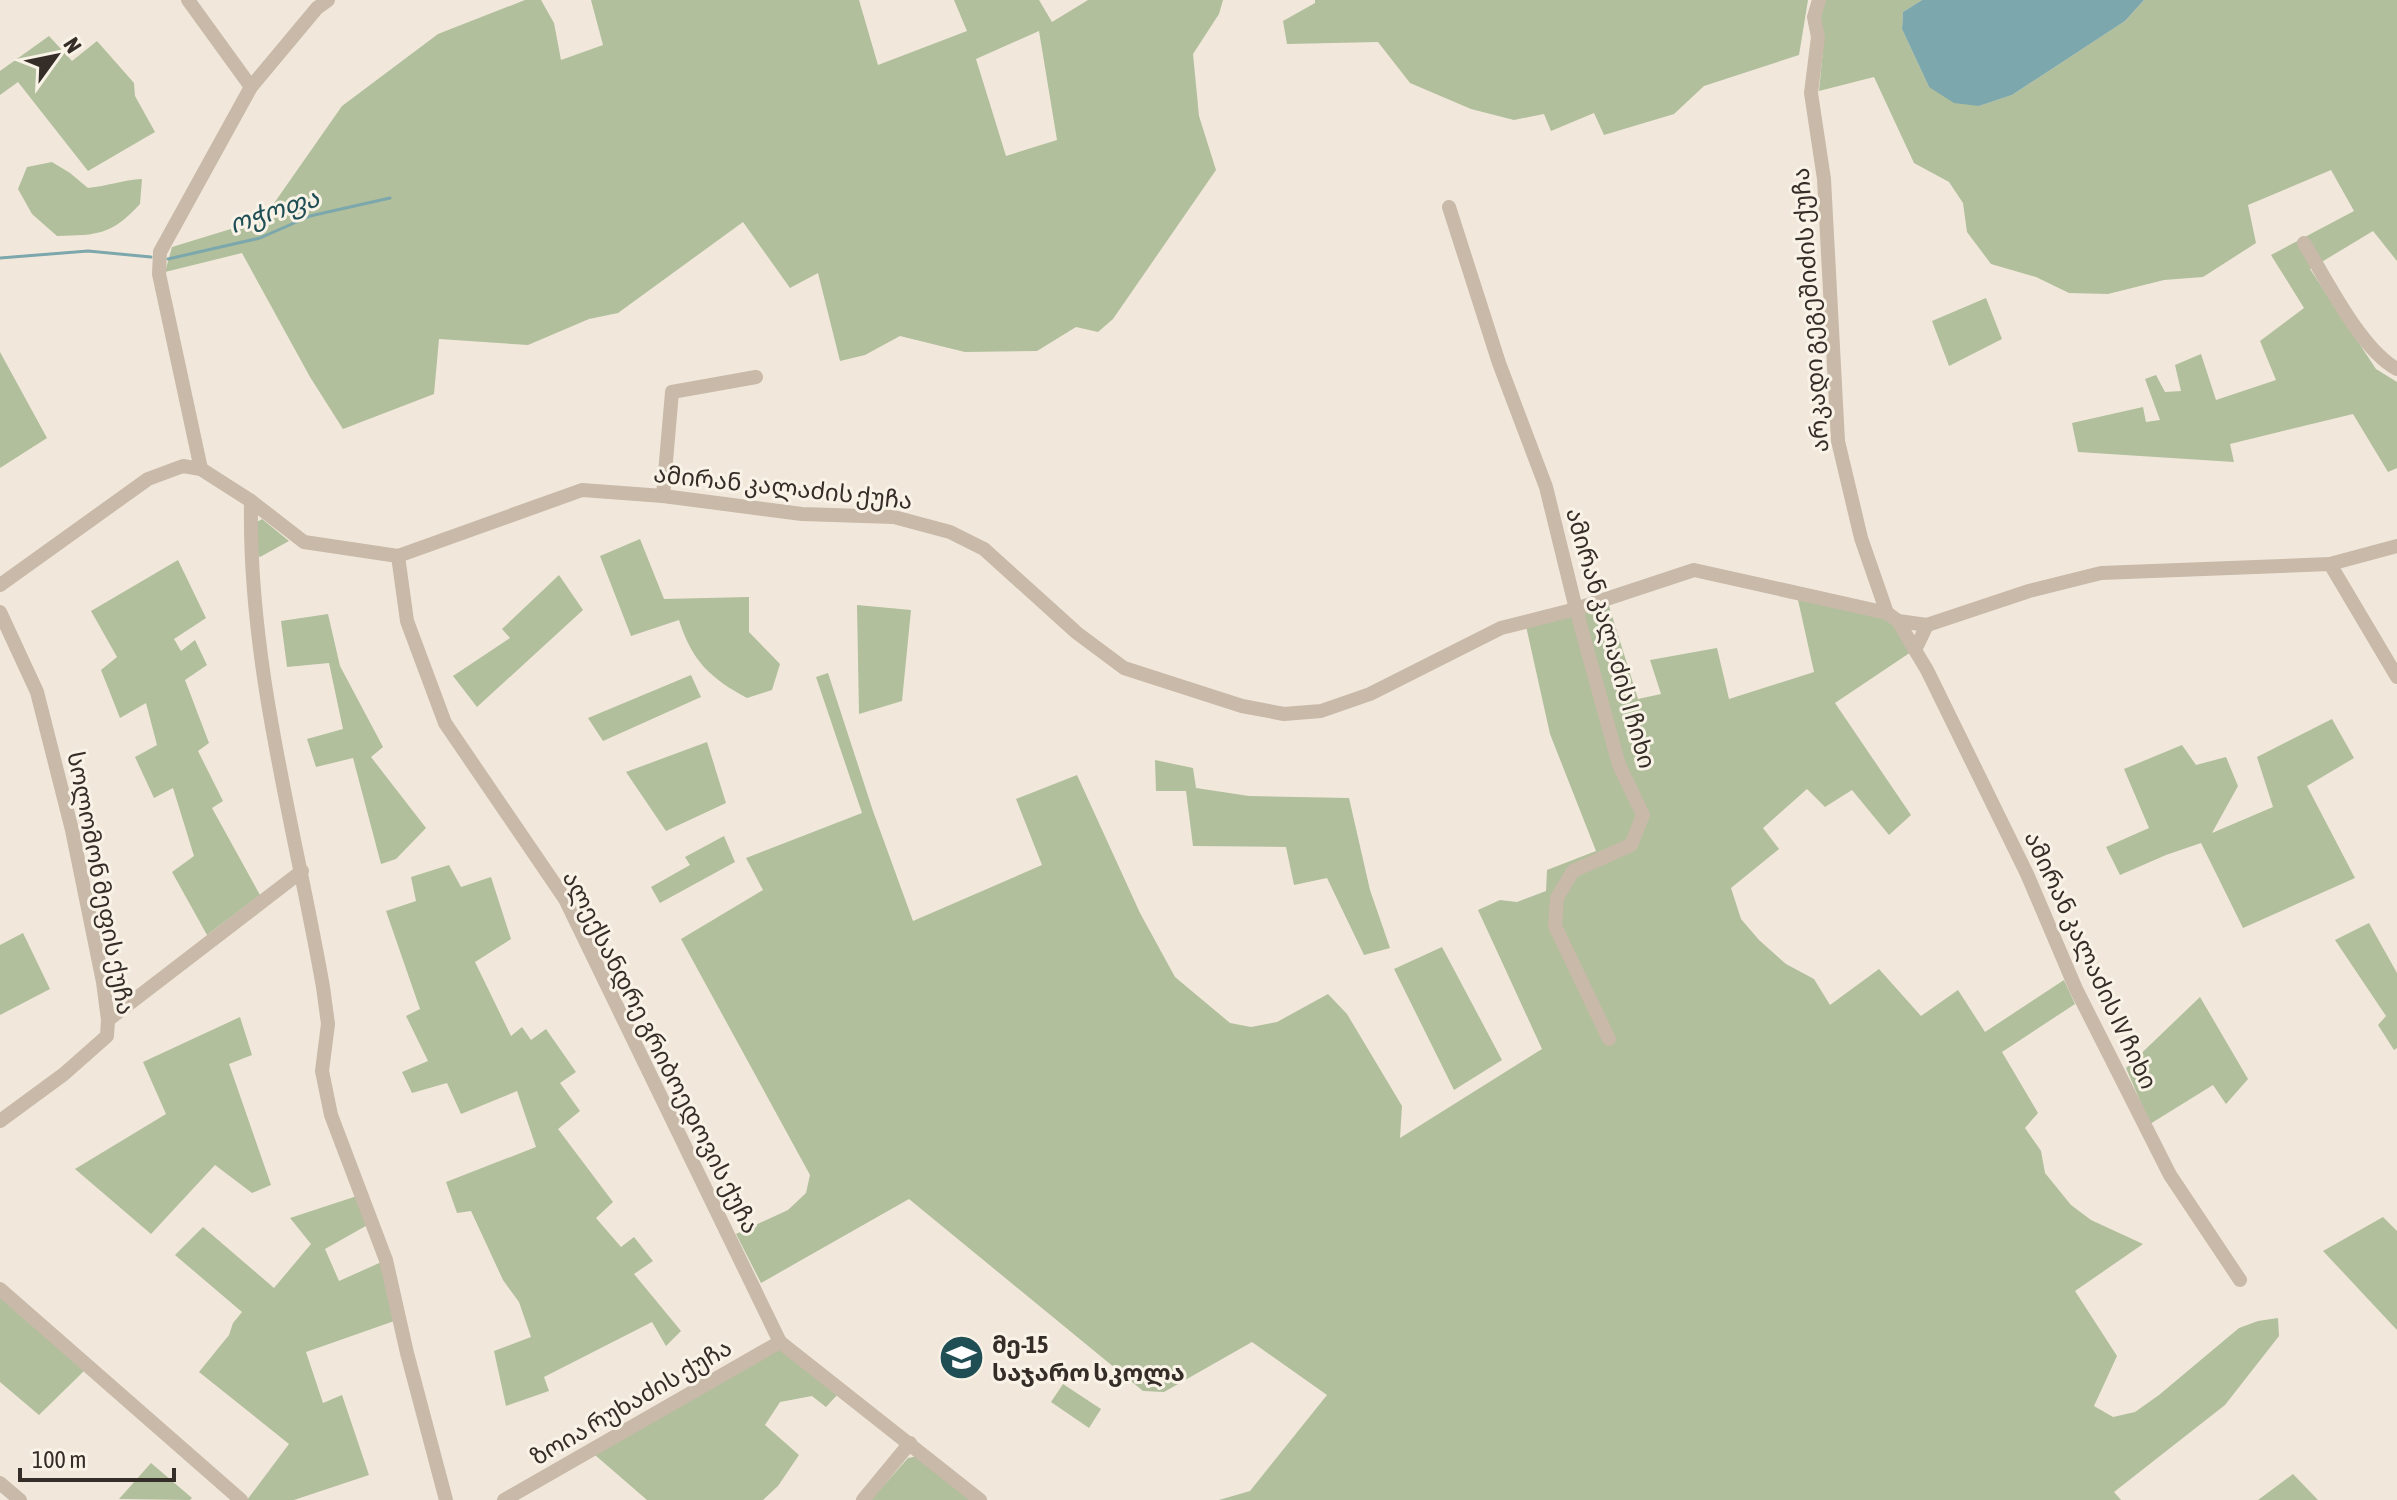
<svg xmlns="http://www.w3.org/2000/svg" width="2397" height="1500" viewBox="0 0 2397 1500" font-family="'Asap Condensed','Noto Sans Georgian',sans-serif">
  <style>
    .green { fill: #b1bf9c; fill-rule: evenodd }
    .water { fill: #7ca7ac }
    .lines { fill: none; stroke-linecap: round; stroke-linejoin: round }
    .stream { stroke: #7ca7ac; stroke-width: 3 }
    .minor { stroke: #c8b9a8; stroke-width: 14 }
    .labels { text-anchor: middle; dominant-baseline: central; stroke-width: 6; stroke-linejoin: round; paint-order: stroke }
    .street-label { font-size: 24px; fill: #352d28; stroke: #f9f2e7 }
    .poi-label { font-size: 24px; font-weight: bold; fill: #352d28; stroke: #f9f2e7; text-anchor: start }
    .water-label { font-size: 26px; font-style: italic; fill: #1f4e55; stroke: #f9f2e7 }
  </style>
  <rect width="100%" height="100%" fill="#f1e8db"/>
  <g class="green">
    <path d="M525 0H541L554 23 561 60 603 45 591 0H859L878 65 967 31 954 0H1039L1052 22 1088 0H1223L1219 14 1193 54 1199 116 1216 170 1113 319 1098 332 1076 327 1037 351 965 352 900 336 865 355 840 361 818 273 790 288 743 222 618 313 589 319 528 345 439 339 434 394 343 429 310 377 242 253 165 272 172 247 263 219 342 106 438 34ZM1039 31 1057 140 1006 156 976 59Z"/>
    <polygon points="1315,0 1808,0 1799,55 1704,86 1674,114 1604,135 1594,113 1551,131 1544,114 1514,120 1471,109 1410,83 1378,42 1287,44 1283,21 1315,3"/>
    <polygon points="1822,0 1922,0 1903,12 1902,29 1929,87 1979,106 2012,95 2125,21 2144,0 2397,0 2397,261 2373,231 2310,269 2376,369 2397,382 2397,468 2388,472 2353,414 2230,444 2234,462 2078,452 2072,423 2143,407 2146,422 2160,420 2145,379 2156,375 2165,392 2181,391 2175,365 2201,354 2216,400 2276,380 2260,341 2304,308 2271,255 2354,211 2331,170 2248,205 2256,243 2203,277 2164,280 2108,294 2069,293 2036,277 1991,264 1967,232 1963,203 1949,182 1914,163 1874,77 1819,91 1824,40 1818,14"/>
    <polygon points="49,36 72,61 97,41 134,83 135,96 155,132 88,171 18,82 0,95 0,71"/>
    <path d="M52 162 70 173 88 188C107 186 123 180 142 179L140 204C111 235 99 235 57 236L32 214 18 189 27 167Z"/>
    <polygon points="1986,298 2002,339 1949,366 1932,321"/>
    <polygon points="0,352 47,438 0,468"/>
    <polygon points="262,519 289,541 260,557 256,554 257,522"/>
    <path d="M640 539 664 599 749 597V632L780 664 772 690 747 698C710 678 692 661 679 620L631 636 600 556Z"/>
    <polygon points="178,560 206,618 174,639 181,651 195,640 207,665 185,680 209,743 198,751 223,801 212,808 260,895 207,935 172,872 194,856 173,788 154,798 135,757 157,745 146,703 120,718 101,670 117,657 91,611"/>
    <polygon points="559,575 583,610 477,707 453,676 510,638 502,629"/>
    <polygon points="1798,600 1865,612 1891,621 1911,652 1835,703 1911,815 1889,835 1852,790 1825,807 1807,789 1763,828 1779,849 1731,888 1741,919 1759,940 1786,964 1814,979 1830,1005 1879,969 1921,1016 1958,990 1985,1032 2064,980 2075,1004 2002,1052 2038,1113 2025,1128 2041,1151 2045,1173 2071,1205 2091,1220 2143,1244 2075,1291 2117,1356 2094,1406 2113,1417 2135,1412 2159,1395 2239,1328 2258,1321 2278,1318 2279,1336 2225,1405 2114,1492 2121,1500 1219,1500 1250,1491 1327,1395 1252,1342 1164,1392 1143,1391 909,1199 761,1283 736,1234 788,1210 806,1193 810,1175 681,939 763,890 746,858 862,813 816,677 828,673 873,811 913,921 1042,865 1016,799 1077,775 1140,913 1175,977 1230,1023 1251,1027 1277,1022 1328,994 1347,1014 1402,1106 1400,1138 1542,1049 1478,910 1500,900 1517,902 1546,891 1547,870 1596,851 1550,734 1526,626 1609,606 1638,699 1661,694 1650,660 1717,648 1729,699 1814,672"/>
    <polygon points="857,605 911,610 902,701 859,714"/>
    <polygon points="328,614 340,666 383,747 371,757 426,828 396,859 381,864 353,758 316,767 307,739 343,729 329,663 287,667 281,621"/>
    <polygon points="691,675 701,697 603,741 588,718"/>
    <polygon points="2332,719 2354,758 2307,786 2355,878 2243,928 2201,843 2166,855 2120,875 2106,847 2149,828 2124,769 2182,745 2196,765 2226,757 2238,786 2212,833 2273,807 2257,757"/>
    <polygon points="707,742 726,803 666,831 626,772"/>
    <polygon points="1155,760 1193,768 1196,788 1249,796 1349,798 1370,890 1390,948 1364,955 1327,878 1294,885 1286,847 1193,846 1186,791 1156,791"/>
    <polygon points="724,836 735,862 660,903 651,887 690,865 685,857"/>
    <polygon points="449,865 461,887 491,877 511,939 475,962 511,1036 522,1027 531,1040 546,1029 576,1072 560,1083 580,1111 558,1129 613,1202 596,1218 621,1247 634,1237 653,1261 634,1274 681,1331 666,1346 652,1322 544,1377 549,1391 506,1406 494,1351 531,1337 519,1302 503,1280 471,1211 457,1213 446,1182 536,1147 517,1091 461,1114 447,1083 412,1093 402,1072 428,1061 406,1016 420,1009 386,911 416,901 411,877"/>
    <polygon points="2369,923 2397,973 2397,1048 2394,1050 2378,1025 2386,1016 2335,940"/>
    <polygon points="23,933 50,989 0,1015 0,945"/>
    <polygon points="1442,947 1502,1060 1454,1090 1394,969"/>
    <polygon points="2200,997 2248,1079 2226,1104 2213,1085 2150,1124 2126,1068"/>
    <polygon points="240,1017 252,1055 229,1064 271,1185 252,1193 215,1165 151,1234 75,1169 166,1114 143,1062"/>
    <polygon points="360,1195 371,1223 325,1249 339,1281 386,1260 400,1319 306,1352 323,1403 342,1395 369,1475 294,1500 247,1500 289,1444 199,1372 229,1335 233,1323 242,1312 175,1255 203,1227 274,1288 311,1244 290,1218"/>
    <polygon points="2383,1217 2397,1231 2397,1330 2323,1251"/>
    <polygon points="0,1296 85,1370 39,1415 0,1382"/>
    <polygon points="779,1347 839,1393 826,1407 812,1396 780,1402 765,1425 799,1455 778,1486 763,1500 647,1500 595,1455"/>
    <polygon points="1063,1384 1101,1409 1089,1428 1051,1402"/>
    <polygon points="918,1456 972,1500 871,1500 908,1458"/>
    <polygon points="151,1463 192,1498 190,1500 119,1499"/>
    <polygon points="2293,1474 2318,1500 2258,1500"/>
  </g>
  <polygon class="water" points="1922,0 2144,0 2125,21 2012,95 1979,106 1954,103 1929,87 1902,29 1903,12"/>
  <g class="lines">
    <g class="stream">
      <polyline points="0,258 88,251 151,257"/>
      <polyline points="168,259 260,238 310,216 390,198"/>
    </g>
    <g class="minor">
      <polyline points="188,0 251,87"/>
      <polyline points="1819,0 1814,17 1818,37 1811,93 1824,179 1838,441 1861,538 1887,613"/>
      <polyline points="1449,207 1499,363 1546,487 1576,609 1619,765 1643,815 1631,845 1573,871 1557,898 1555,926 1609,1039"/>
      <path d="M2304 243C2326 279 2361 350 2397 369"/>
      <polyline points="201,469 159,274 160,252 251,87 317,8 328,0"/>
      <polyline points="663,496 672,392 756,377"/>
      <path d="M251 501C248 665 295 827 323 987L328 1024 322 1071 331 1115 386 1260 407 1353 446 1500"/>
      <polyline points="398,556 407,621 445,723 565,899 780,1342 980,1500"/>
      <polyline points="2330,564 2397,677"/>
      <polyline points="0,585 148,479 183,466 201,469 251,501 304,542 398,556 582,490 663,496 802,514 894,517 950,532 984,549 1077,633 1124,668 1242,706 1284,714 1321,711 1370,694 1501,628 1576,609 1694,570 1887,613 1898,621 1927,625 2029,591 2101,573 2330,564 2397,546"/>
      <polyline points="0,612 37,692 72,830 103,982 108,1020 107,1036 64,1074 0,1121"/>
      <polyline points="1898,621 1915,650"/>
      <polyline points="1927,625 1915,650 1927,670 2027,874 2076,989 2170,1175 2240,1280"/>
      <polyline points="108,1020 302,871"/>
      <polyline points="0,1289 241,1500"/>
      <polyline points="0,1483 20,1500"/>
      <polyline points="504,1500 780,1342"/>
      <polyline points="863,1500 910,1443"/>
    </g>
  </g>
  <defs>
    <symbol id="school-disc" viewBox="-11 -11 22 22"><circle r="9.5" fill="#1f4e55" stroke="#f9f2e7"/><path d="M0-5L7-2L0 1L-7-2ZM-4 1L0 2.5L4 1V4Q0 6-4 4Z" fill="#fff"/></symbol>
  </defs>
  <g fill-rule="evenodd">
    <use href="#school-disc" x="936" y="1332" width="51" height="51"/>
  </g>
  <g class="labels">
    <g class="street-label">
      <text transform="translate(1810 310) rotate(-94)">არკადი გეგეშიძის ქუჩა</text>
      <text transform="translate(783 487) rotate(6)">ამირან კალაძის ქუჩა</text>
      <text transform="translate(1611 638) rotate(74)">ამირან კალაძის I ჩიხი</text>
      <text transform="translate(101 883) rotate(79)">სოლომონ მეფის ქუჩა</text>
      <text transform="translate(2091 960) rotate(65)">ამირან კალაძის IV ჩიხი</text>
      <text transform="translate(661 1052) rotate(63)">ალექსანდრე გრიბოედოვის ქუჩა</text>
      <text transform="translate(631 1402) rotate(-30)">ზოია რუხაძის ქუჩა</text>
    </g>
    <g class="poi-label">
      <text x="992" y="1344">მე-15<tspan x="992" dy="28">საჯარო სკოლა</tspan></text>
    </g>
    <g class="water-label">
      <text transform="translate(274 211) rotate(-18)">ოჭოფა</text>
    </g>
  </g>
  <g transform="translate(56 56) rotate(57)" stroke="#f9f2e7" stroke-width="6" paint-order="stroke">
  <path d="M0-6L14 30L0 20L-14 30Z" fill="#352d28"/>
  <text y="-12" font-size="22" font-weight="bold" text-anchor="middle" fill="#352d28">N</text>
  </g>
  <path d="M20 1468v12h154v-12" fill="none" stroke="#352d28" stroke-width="4"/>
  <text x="32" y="1468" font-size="24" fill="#352d28" stroke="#f9f2e7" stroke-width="6" paint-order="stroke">100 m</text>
</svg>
